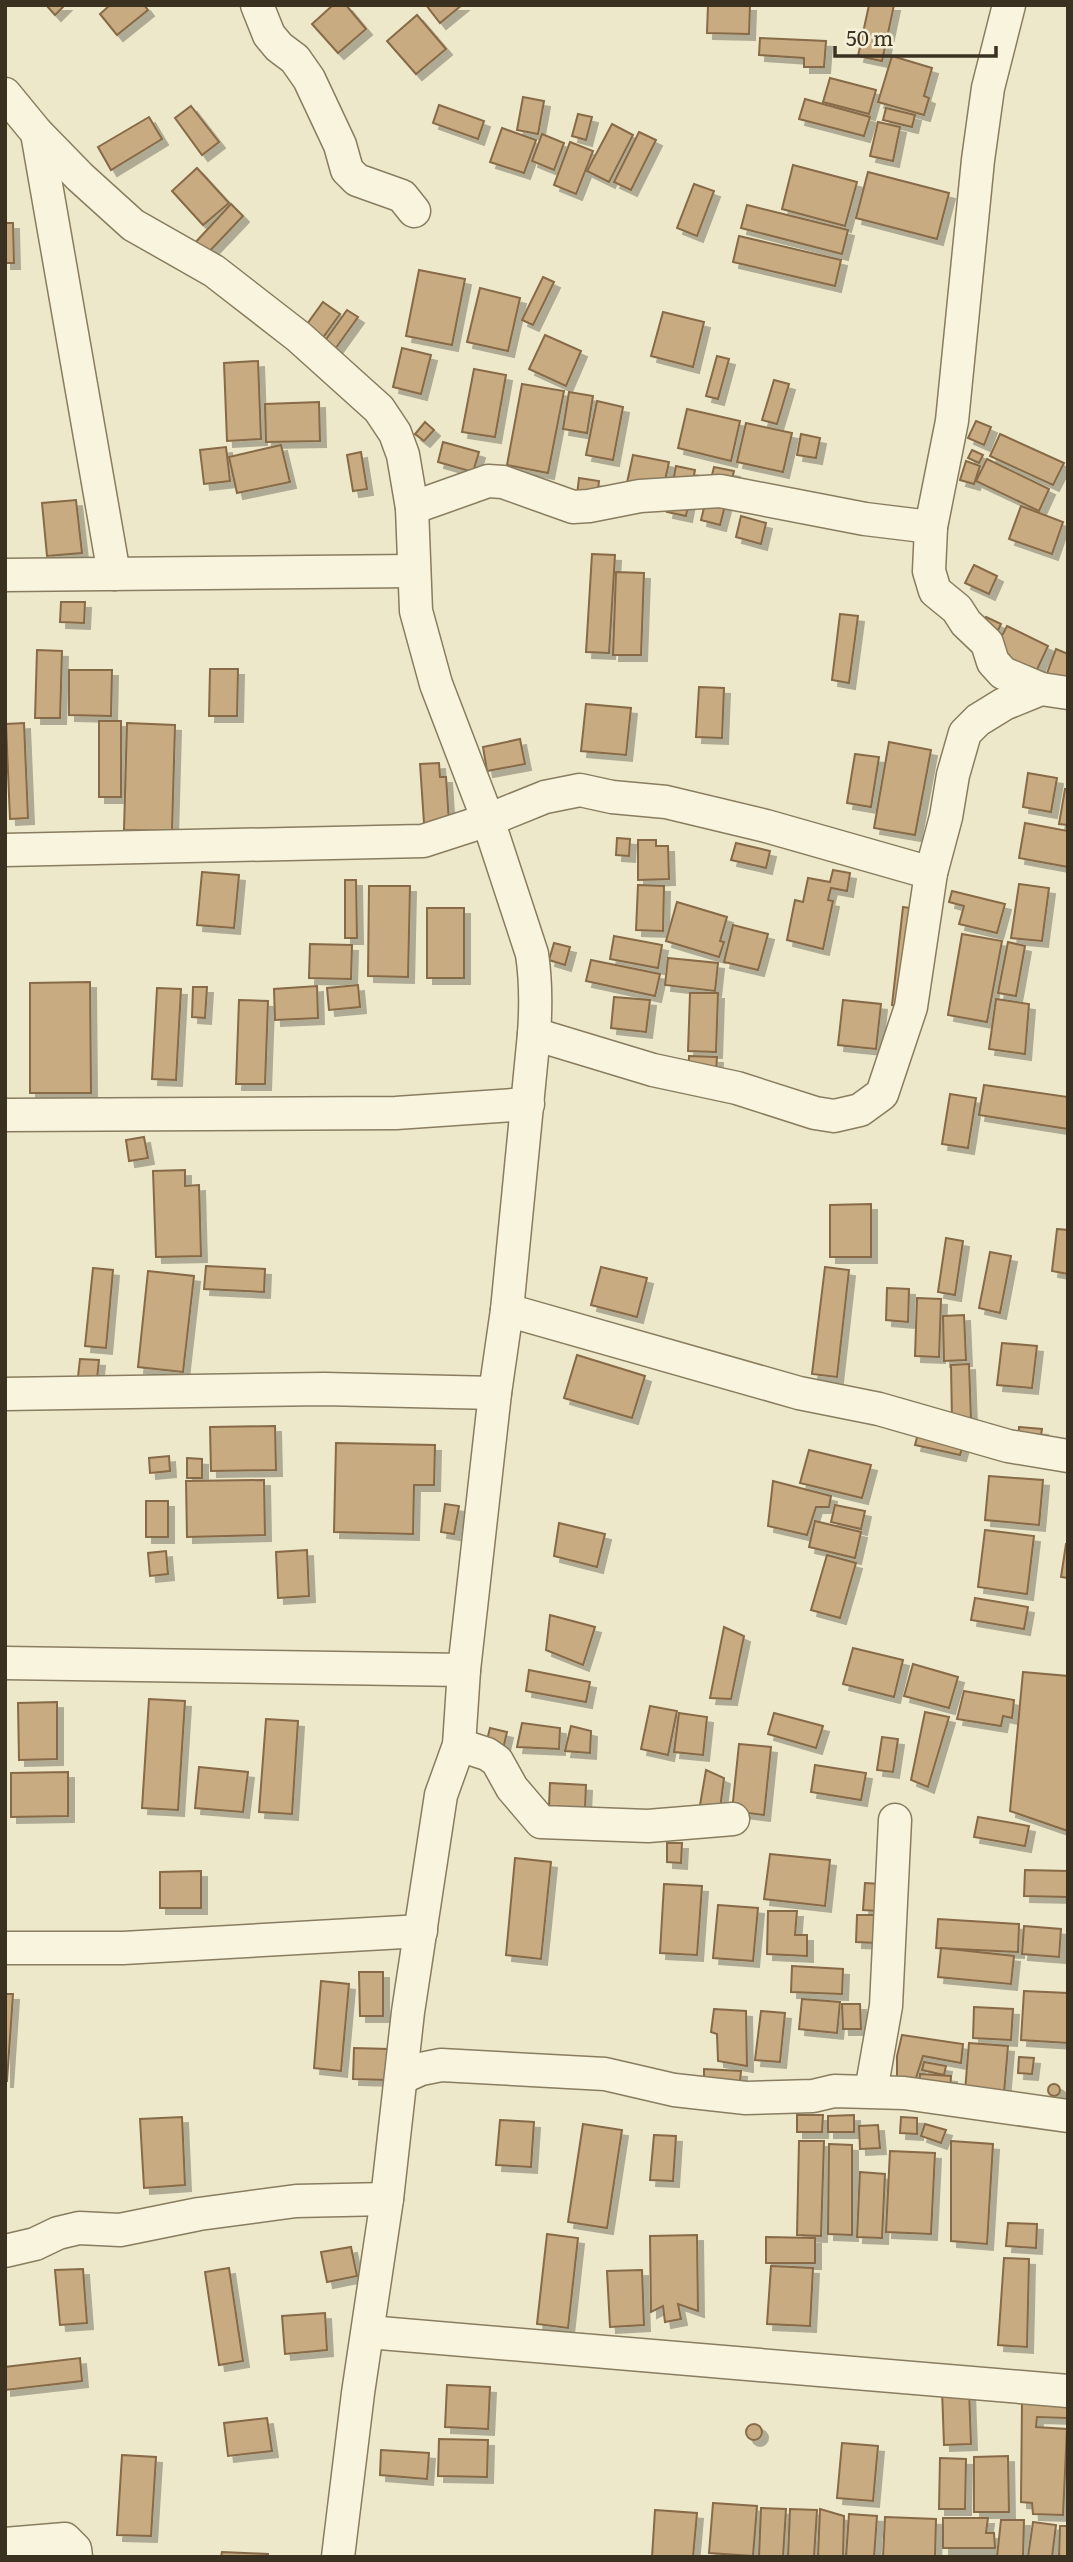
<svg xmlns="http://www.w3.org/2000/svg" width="1073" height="2562" viewBox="0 0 1073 2562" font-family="Literata,serif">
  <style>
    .building { fill: #c9ab81; stroke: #876a46; stroke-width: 2; filter: url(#shadow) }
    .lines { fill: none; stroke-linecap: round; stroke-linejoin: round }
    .minor-casing { stroke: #897c5f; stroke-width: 35 }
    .minor { stroke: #f8f4dd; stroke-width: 32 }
  </style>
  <defs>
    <filter id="shadow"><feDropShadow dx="6" dy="6" stdDeviation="0" flood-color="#0004"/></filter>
  </defs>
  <rect width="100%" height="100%" fill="#ede8ca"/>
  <g class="building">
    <polygon points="46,5 65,5 55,15"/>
    <polygon points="110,5 144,5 148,10 117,35 100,14"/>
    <polygon points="333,5 346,5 366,29 338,53 312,24"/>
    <polygon points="426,5 462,5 440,23"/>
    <polygon points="708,5 750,5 749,34 707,33"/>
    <polygon points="869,5 894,5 882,61 858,56"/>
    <polygon points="417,15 446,49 416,74 387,41"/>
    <polygon points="760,38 826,41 824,67 804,67 804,58 759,55"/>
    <polygon points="892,56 932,68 924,96 929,98 924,115 878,102"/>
    <polygon points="830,78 876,90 869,114 823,102"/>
    <polygon points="523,97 544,101 538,134 517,130"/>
    <polygon points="805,99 870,117 864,136 799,119"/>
    <polygon points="439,105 484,121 478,139 433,123"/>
    <polygon points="191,106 219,142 202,155 175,118"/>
    <polygon points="886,108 915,115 912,127 883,120"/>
    <polygon points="578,114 592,117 586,140 572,136"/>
    <polygon points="149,117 162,139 111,170 98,147"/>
    <polygon points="878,122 900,127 893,161 870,156"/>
    <polygon points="612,124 633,135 609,182 587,171"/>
    <polygon points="502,128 536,140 524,173 490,162"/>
    <polygon points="639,132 656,140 631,190 614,182"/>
    <polygon points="542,134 564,143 554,170 532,161"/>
    <polygon points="570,142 593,151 576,194 554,185"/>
    <polygon points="793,165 857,182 845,226 782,209"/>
    <polygon points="197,168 229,203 203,225 172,191"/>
    <polygon points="868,172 949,193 937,239 856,218"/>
    <polygon points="694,184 714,191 697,236 677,228"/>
    <polygon points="231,204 243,216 205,256 193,245"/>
    <polygon points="747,205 848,230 842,254 741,228"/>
    <polygon points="5,223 13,223 14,263 5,263"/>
    <polygon points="739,236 841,260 835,286 733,262"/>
    <polygon points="419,270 465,279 452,345 406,336"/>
    <polygon points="543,277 554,282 533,325 522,320"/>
    <polygon points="480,288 520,298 508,351 467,342"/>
    <polygon points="323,302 340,314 319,343 302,331"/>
    <polygon points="347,310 358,317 333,352 322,345"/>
    <polygon points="663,312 704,322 693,367 651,356"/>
    <polygon points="545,335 581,351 566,386 529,369"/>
    <polygon points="402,348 431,355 421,394 393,387"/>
    <polygon points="717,356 729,359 718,399 706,396"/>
    <polygon points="258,361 261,439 227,441 224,363"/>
    <polygon points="474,369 506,375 495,437 462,432"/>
    <polygon points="774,380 789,384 777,424 762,420"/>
    <polygon points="522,384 564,391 548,473 507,465"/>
    <polygon points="569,392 593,396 587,433 563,429"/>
    <polygon points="597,401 623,407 613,460 586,455"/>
    <polygon points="319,402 320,441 266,442 265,404"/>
    <polygon points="687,409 740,421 731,461 678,448"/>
    <polygon points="976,421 991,427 984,445 968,438"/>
    <polygon points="425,422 434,430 424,441 415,434"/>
    <polygon points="746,423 792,433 783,472 737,462"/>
    <polygon points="801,434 820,438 816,458 797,455"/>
    <polygon points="1000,434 1064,463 1053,485 990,456"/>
    <polygon points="443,442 479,452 473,472 438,462"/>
    <polygon points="281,445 290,482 237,493 229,457"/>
    <polygon points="226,447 230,481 204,484 200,450"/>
    <polygon points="972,450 983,455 979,463 968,458"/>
    <polygon points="361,452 367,489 353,491 347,455"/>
    <polygon points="633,455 669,462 661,499 625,492"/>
    <polygon points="987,459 1049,489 1039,511 976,481"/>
    <polygon points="966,461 980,466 974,484 960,480"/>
    <polygon points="676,466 695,470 686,516 667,512"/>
    <polygon points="714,467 734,471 720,525 701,520"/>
    <polygon points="579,478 599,481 597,498 577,495"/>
    <polygon points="76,500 82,553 47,556 42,503"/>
    <polygon points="1021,506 1063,522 1052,554 1009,539"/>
    <polygon points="741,516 766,523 761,544 736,537"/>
    <polygon points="592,554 615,555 609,653 586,652"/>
    <polygon points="974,565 997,576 989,594 965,583"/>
    <polygon points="616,572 644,573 641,655 613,655"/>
    <polygon points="61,602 85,602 84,623 60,622"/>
    <polygon points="840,614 858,616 849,683 832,680"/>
    <polygon points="986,617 1001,624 994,639 979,632"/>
    <polygon points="1007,626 1048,646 1034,676 1006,663 1009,655 995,649"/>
    <polygon points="1056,649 1068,654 1068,684 1046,676"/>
    <polygon points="37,650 62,651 60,718 35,718"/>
    <polygon points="210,669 238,669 237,716 209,716"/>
    <polygon points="69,670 112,670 111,716 69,715"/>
    <polygon points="699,687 724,688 722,738 696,737"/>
    <polygon points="586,704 631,708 626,755 581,751"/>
    <rect x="99" y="721" width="22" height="76"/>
    <polygon points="24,723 28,818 10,819 6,724"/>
    <polygon points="127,723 175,725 172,831 124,830"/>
    <polygon points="520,739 525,764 487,771 483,747"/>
    <polygon points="889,742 931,750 915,835 874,828"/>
    <polygon points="855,754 879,757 871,807 847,803"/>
    <polygon points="439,763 440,777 446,777 449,822 424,823 420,764"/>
    <polygon points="1028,773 1057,778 1051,812 1023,807"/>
    <polygon points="1065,789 1068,790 1068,825 1059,824"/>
    <polygon points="1025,823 1068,831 1068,867 1019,858"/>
    <polygon points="617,838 630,839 629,856 616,855"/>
    <polygon points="638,840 656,840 656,846 668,846 669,879 638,880"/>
    <polygon points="736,843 770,851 766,868 731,860"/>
    <polygon points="833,870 850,873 847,891 831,888 828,900 833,901 823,949 787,940 795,900 803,902 808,878 830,882"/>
    <polygon points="202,872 239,875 234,928 197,925"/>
    <polygon points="345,880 356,880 357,938 345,938"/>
    <polygon points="1019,884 1049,888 1042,941 1011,938"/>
    <polygon points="638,885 664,886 663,931 636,930"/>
    <polygon points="369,886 410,886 408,977 368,976"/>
    <polygon points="952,891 1005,904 997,933 959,924 964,906 949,902"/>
    <polygon points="677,902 727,917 720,941 724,942 719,957 666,941"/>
    <polygon points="903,907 917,909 908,1006 892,1005"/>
    <rect x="427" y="908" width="37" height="70"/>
    <polygon points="733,925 768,934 758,970 724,962"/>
    <polygon points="962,934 1002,941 987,1022 948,1015"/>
    <polygon points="614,936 662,945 658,968 610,959"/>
    <polygon points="1008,942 1025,946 1016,996 998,993"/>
    <polygon points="554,943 570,947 565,965 549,960"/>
    <polygon points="310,944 352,945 351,979 309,978"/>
    <polygon points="668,958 718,963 715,991 665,985"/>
    <polygon points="591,960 660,974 655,996 586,981"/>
    <polygon points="90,982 91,1093 30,1093 30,983"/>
    <polygon points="358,985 360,1007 329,1010 327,988"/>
    <polygon points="317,986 318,1018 275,1020 274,989"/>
    <polygon points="193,987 207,987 205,1018 192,1017"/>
    <polygon points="157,988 181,989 176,1080 152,1079"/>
    <polygon points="690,993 718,993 716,1052 688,1051"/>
    <polygon points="614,997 650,1000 646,1032 611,1028"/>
    <polygon points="996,999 1029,1004 1025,1054 989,1049"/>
    <polygon points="239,1000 268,1001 265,1084 236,1084"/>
    <polygon points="843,1000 881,1004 876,1049 838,1045"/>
    <polygon points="689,1056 717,1057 716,1071 689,1070"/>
    <polygon points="984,1085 1068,1097 1068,1129 979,1115"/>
    <polygon points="950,1094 976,1098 968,1148 942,1144"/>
    <polygon points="144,1137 148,1158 129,1161 126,1140"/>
    <polygon points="185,1170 185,1186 199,1185 201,1256 156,1257 153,1171"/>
    <polygon points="871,1204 871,1257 830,1257 830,1205"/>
    <polygon points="1057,1229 1068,1230 1068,1274 1052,1271"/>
    <polygon points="946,1238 963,1241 955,1295 938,1292"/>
    <polygon points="990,1252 1011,1256 1000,1313 979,1308"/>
    <polygon points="206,1266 265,1269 264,1292 204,1289"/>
    <polygon points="601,1267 647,1278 637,1317 591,1305"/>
    <polygon points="825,1267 849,1270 837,1377 812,1374"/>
    <polygon points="93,1268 113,1270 106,1348 85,1346"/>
    <polygon points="148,1271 194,1276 183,1372 138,1367"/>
    <polygon points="887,1288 909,1289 908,1322 886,1320"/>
    <polygon points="917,1298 941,1299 939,1357 915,1356"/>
    <polygon points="964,1315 966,1360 944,1361 943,1316"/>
    <polygon points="1002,1343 1037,1346 1032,1388 997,1385"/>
    <polygon points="577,1355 645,1376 632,1418 564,1398"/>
    <polygon points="80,1359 99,1360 96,1388 77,1386"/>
    <polygon points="969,1364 971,1419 952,1420 951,1365"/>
    <polygon points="275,1426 276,1470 211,1471 210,1427"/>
    <polygon points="1019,1427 1042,1429 1040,1442 1019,1440"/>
    <polygon points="919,1430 964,1441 960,1455 915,1445"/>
    <polygon points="336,1443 435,1445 434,1485 414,1485 413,1534 334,1532"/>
    <polygon points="809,1450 871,1465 862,1498 800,1483"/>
    <polygon points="169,1456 170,1471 150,1473 149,1458"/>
    <polygon points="187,1458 202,1459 202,1478 187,1478"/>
    <polygon points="989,1476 1043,1480 1039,1525 985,1520"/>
    <polygon points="264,1480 265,1535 187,1537 186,1481"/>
    <polygon points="773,1481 831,1496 829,1507 816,1507 807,1535 768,1526"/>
    <rect x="146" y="1501" width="22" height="36"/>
    <polygon points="445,1504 459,1506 454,1534 441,1532"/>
    <polygon points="835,1505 865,1511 861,1529 831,1522"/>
    <polygon points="815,1521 861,1532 855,1558 809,1547"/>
    <polygon points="559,1523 605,1534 597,1567 554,1556"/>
    <polygon points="985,1530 1034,1536 1027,1594 978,1587"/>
    <polygon points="1066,1544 1068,1544 1068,1578 1061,1577"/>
    <polygon points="307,1550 309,1596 278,1598 276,1552"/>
    <polygon points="166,1551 168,1574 150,1576 148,1553"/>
    <polygon points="827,1555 856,1563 840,1618 811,1610"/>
    <polygon points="975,1598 1028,1607 1024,1629 971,1620"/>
    <polygon points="550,1615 595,1627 583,1665 546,1650"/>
    <polygon points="724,1627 744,1636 731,1699 710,1698"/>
    <polygon points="853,1648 903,1660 894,1697 843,1684"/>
    <polygon points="913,1664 958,1677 949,1708 904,1696"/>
    <polygon points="529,1670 590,1682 586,1702 526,1691"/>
    <polygon points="1023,1672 1068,1676 1068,1831 1010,1811"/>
    <polygon points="964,1691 1014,1700 1012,1718 1003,1716 1001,1726 957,1719"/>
    <polygon points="149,1699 185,1701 178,1810 142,1808"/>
    <polygon points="57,1702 57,1759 19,1760 18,1703"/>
    <polygon points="650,1706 677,1711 668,1755 641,1749"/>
    <polygon points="925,1712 949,1717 928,1787 911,1780"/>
    <polygon points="679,1713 707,1717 703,1755 674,1752"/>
    <polygon points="774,1713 823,1726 816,1748 768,1734"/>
    <polygon points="266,1719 298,1721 292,1814 259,1812"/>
    <polygon points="522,1723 560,1728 559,1749 517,1747"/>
    <polygon points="571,1726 591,1731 590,1753 565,1751"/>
    <polygon points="490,1728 507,1732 503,1749 486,1744"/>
    <polygon points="882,1737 898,1739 893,1772 877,1770"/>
    <polygon points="739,1744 771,1747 764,1815 732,1811"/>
    <polygon points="815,1765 866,1773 861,1800 811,1792"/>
    <polygon points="199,1767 248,1772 243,1812 195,1808"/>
    <polygon points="706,1770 724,1778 720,1809 699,1811"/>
    <polygon points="68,1772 68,1816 11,1817 11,1773"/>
    <polygon points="550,1783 586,1785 585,1808 549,1806"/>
    <polygon points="978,1817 1029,1826 1025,1846 974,1837"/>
    <polygon points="667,1843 682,1843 681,1863 667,1862"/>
    <polygon points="770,1854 830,1860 825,1906 764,1899"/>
    <polygon points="515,1858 551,1862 541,1959 506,1955"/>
    <polygon points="1025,1870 1068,1871 1068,1897 1024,1896"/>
    <polygon points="201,1871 201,1908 160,1908 160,1872"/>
    <polygon points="865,1883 880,1884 878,1911 863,1910"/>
    <polygon points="664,1884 702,1886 697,1955 660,1953"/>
    <polygon points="718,1905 758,1908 753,1961 713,1958"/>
    <polygon points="768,1911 797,1911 795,1935 807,1935 807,1956 767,1954"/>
    <polygon points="857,1915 877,1915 876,1943 856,1942"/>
    <polygon points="938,1919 1019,1924 1018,1952 936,1948"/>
    <polygon points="1024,1926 1061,1929 1059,1957 1022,1954"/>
    <polygon points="941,1948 1014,1956 1011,1984 938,1977"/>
    <polygon points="792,1966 843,1969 842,1994 791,1992"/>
    <polygon points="359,1972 383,1972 383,2016 360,2016"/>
    <polygon points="321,1981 349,1984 341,2071 314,2068"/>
    <polygon points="1024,1991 1068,1993 1068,2043 1021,2040"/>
    <polygon points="5,1994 13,1994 7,2081 5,2081"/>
    <polygon points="802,1999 840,2002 837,2033 799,2029"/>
    <polygon points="842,2004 860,2004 861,2029 843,2029"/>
    <polygon points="974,2007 1013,2009 1011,2040 973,2038"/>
    <polygon points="714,2009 746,2011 747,2066 718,2061 717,2034 711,2032"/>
    <polygon points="761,2011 785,2013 780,2062 755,2060"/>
    <polygon points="902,2035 963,2044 961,2063 923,2056 915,2081 897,2077 897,2056"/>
    <polygon points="969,2043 1008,2046 1004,2093 965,2091"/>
    <polygon points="354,2048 389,2049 388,2080 353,2079"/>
    <polygon points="1019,2057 1034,2058 1032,2074 1018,2073"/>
    <polygon points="924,2062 946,2066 944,2075 922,2070"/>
    <polygon points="704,2069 741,2071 740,2082 704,2080"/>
    <polygon points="920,2074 951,2076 950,2093 919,2091"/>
    <circle cx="1054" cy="2090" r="6"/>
    <polygon points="797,2115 823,2115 822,2132 797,2132"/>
    <polygon points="854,2115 854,2132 828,2132 828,2116"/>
    <polygon points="182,2117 185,2185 144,2188 140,2119"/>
    <polygon points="901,2117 917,2118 917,2134 900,2133"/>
    <polygon points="500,2120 534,2122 531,2167 496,2165"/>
    <polygon points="583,2124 622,2130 607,2228 568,2222"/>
    <polygon points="925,2124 946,2130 941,2143 921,2136"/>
    <polygon points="878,2125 880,2148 860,2149 859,2126"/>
    <polygon points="654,2135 676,2136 673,2181 650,2180"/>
    <polygon points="799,2141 824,2141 821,2236 797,2235"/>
    <polygon points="951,2141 993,2144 987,2244 951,2241"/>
    <polygon points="829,2144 852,2145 852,2235 828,2234"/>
    <polygon points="890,2151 935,2153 931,2234 886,2232"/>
    <polygon points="860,2172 885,2174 882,2238 857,2237"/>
    <polygon points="1008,2223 1037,2224 1036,2248 1006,2246"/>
    <polygon points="547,2234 578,2238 568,2328 537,2324"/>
    <polygon points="697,2235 698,2311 678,2304 681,2319 665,2322 663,2306 651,2312 650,2236"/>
    <polygon points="766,2237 815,2238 815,2263 766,2263"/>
    <polygon points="351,2247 357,2276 327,2282 321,2252"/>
    <polygon points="1004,2258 1029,2259 1027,2347 998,2345"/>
    <polygon points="771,2266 813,2268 810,2326 767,2324"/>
    <polygon points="229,2268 243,2361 219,2365 205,2272"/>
    <polygon points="83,2269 87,2323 60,2325 55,2270"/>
    <polygon points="642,2270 644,2325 610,2327 607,2271"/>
    <polygon points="325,2313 327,2350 285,2354 282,2316"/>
    <polygon points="80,2358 82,2381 5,2390 5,2367"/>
    <polygon points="447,2385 490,2387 488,2429 445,2427"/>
    <polygon points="969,2389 971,2444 944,2445 942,2390"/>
    <polygon points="1068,2401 1067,2418 1037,2417 1036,2427 1067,2429 1063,2515 1033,2514 1032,2503 1021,2502 1022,2402"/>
    <polygon points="267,2418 272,2451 228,2456 224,2423"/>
    <circle cx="754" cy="2432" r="8"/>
    <polygon points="439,2439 488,2440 487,2477 438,2476"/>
    <polygon points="842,2443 878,2446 873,2501 837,2498"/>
    <polygon points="381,2450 429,2453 427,2479 380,2475"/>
    <polygon points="122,2455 156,2457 151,2536 117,2535"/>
    <polygon points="1008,2456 1009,2512 974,2512 974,2457"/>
    <polygon points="940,2458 966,2459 965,2509 939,2509"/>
    <polygon points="713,2503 757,2506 753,2556 709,2553"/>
    <polygon points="761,2508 786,2509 783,2557 759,2557"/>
    <polygon points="790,2509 817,2510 814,2557 788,2557"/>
    <polygon points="820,2509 844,2516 843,2557 818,2557"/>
    <polygon points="655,2510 697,2513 693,2557 652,2557"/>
    <polygon points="849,2514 877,2516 874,2557 846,2557"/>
    <polygon points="885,2517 936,2519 935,2557 883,2557"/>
    <polygon points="943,2518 988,2518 986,2533 994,2533 995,2548 943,2548"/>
    <polygon points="1001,2520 1024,2520 1023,2557 997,2557"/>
    <polygon points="1033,2522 1056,2525 1052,2557 1028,2557"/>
    <polygon points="1060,2526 1068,2526 1068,2557 1059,2557"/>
    <polygon points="222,2552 268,2554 268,2557 221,2557"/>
  </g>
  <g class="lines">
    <defs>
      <g id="minor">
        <polyline points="257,5 269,35 279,47 295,59 309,79 340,145 347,170 357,180 402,196 414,211"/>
        <polyline points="1009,5 988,88 978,160 952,421 931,527 929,571 935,591 957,609 966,623 987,643 993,662 1003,673 1041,689"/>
        <path d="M5 94 37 133 80 177 133 225 214 271 299 337 379 409 395 433 403 455 412 508 416 611 436 684 488 820 532 954C536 981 536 1006 534 1034L507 1310 495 1393 464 1670 459 1745 441 1795 408 2012 387 2199 358 2393 338 2557"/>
        <polyline points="37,133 114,574"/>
        <polyline points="412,508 488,481 503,482 573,507 589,506 640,496 720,491 865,519 931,527"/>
        <polyline points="5,575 414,571"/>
        <polyline points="5,850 423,841 488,820 545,797 580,790 612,797 666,802 766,826 931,873"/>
        <polyline points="534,1034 653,1070 737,1088 815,1113 834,1116 860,1110 882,1094 911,1007 931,873 946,817 953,775 965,733 978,720 1004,704 1041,689 1068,693"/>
        <polyline points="5,1115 396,1113 528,1104"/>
        <polyline points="507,1310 799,1393 879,1409 1008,1446 1068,1456"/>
        <polyline points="5,1394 324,1389 495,1393"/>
        <polyline points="5,1663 464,1670"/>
        <polyline points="459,1745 487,1754 497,1761 512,1788 541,1822 648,1826 733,1819"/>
        <polyline points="5,1948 123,1948 421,1931"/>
        <polyline points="401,2078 421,2069 441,2065 605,2074 674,2090 746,2098 813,2096 834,2091 904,2093 1068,2116"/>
        <polyline points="871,2091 886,2006 895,1820"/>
        <polyline points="5,2251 35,2244 58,2233 79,2228 120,2230 199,2214 296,2201 387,2199"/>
        <polyline points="368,2332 1068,2391"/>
        <polyline points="5,2544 65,2539 75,2549 76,2557"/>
      </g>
    </defs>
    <use href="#minor" class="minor-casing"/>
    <use href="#minor" class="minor"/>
  </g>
  <rect width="1073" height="2562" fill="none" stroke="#3a3121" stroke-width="14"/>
  <path d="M835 46v10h161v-10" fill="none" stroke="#3a3121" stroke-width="3.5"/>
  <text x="846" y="46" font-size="21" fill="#3a3121" stroke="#f5f1d9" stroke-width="5" paint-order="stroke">50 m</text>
</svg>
